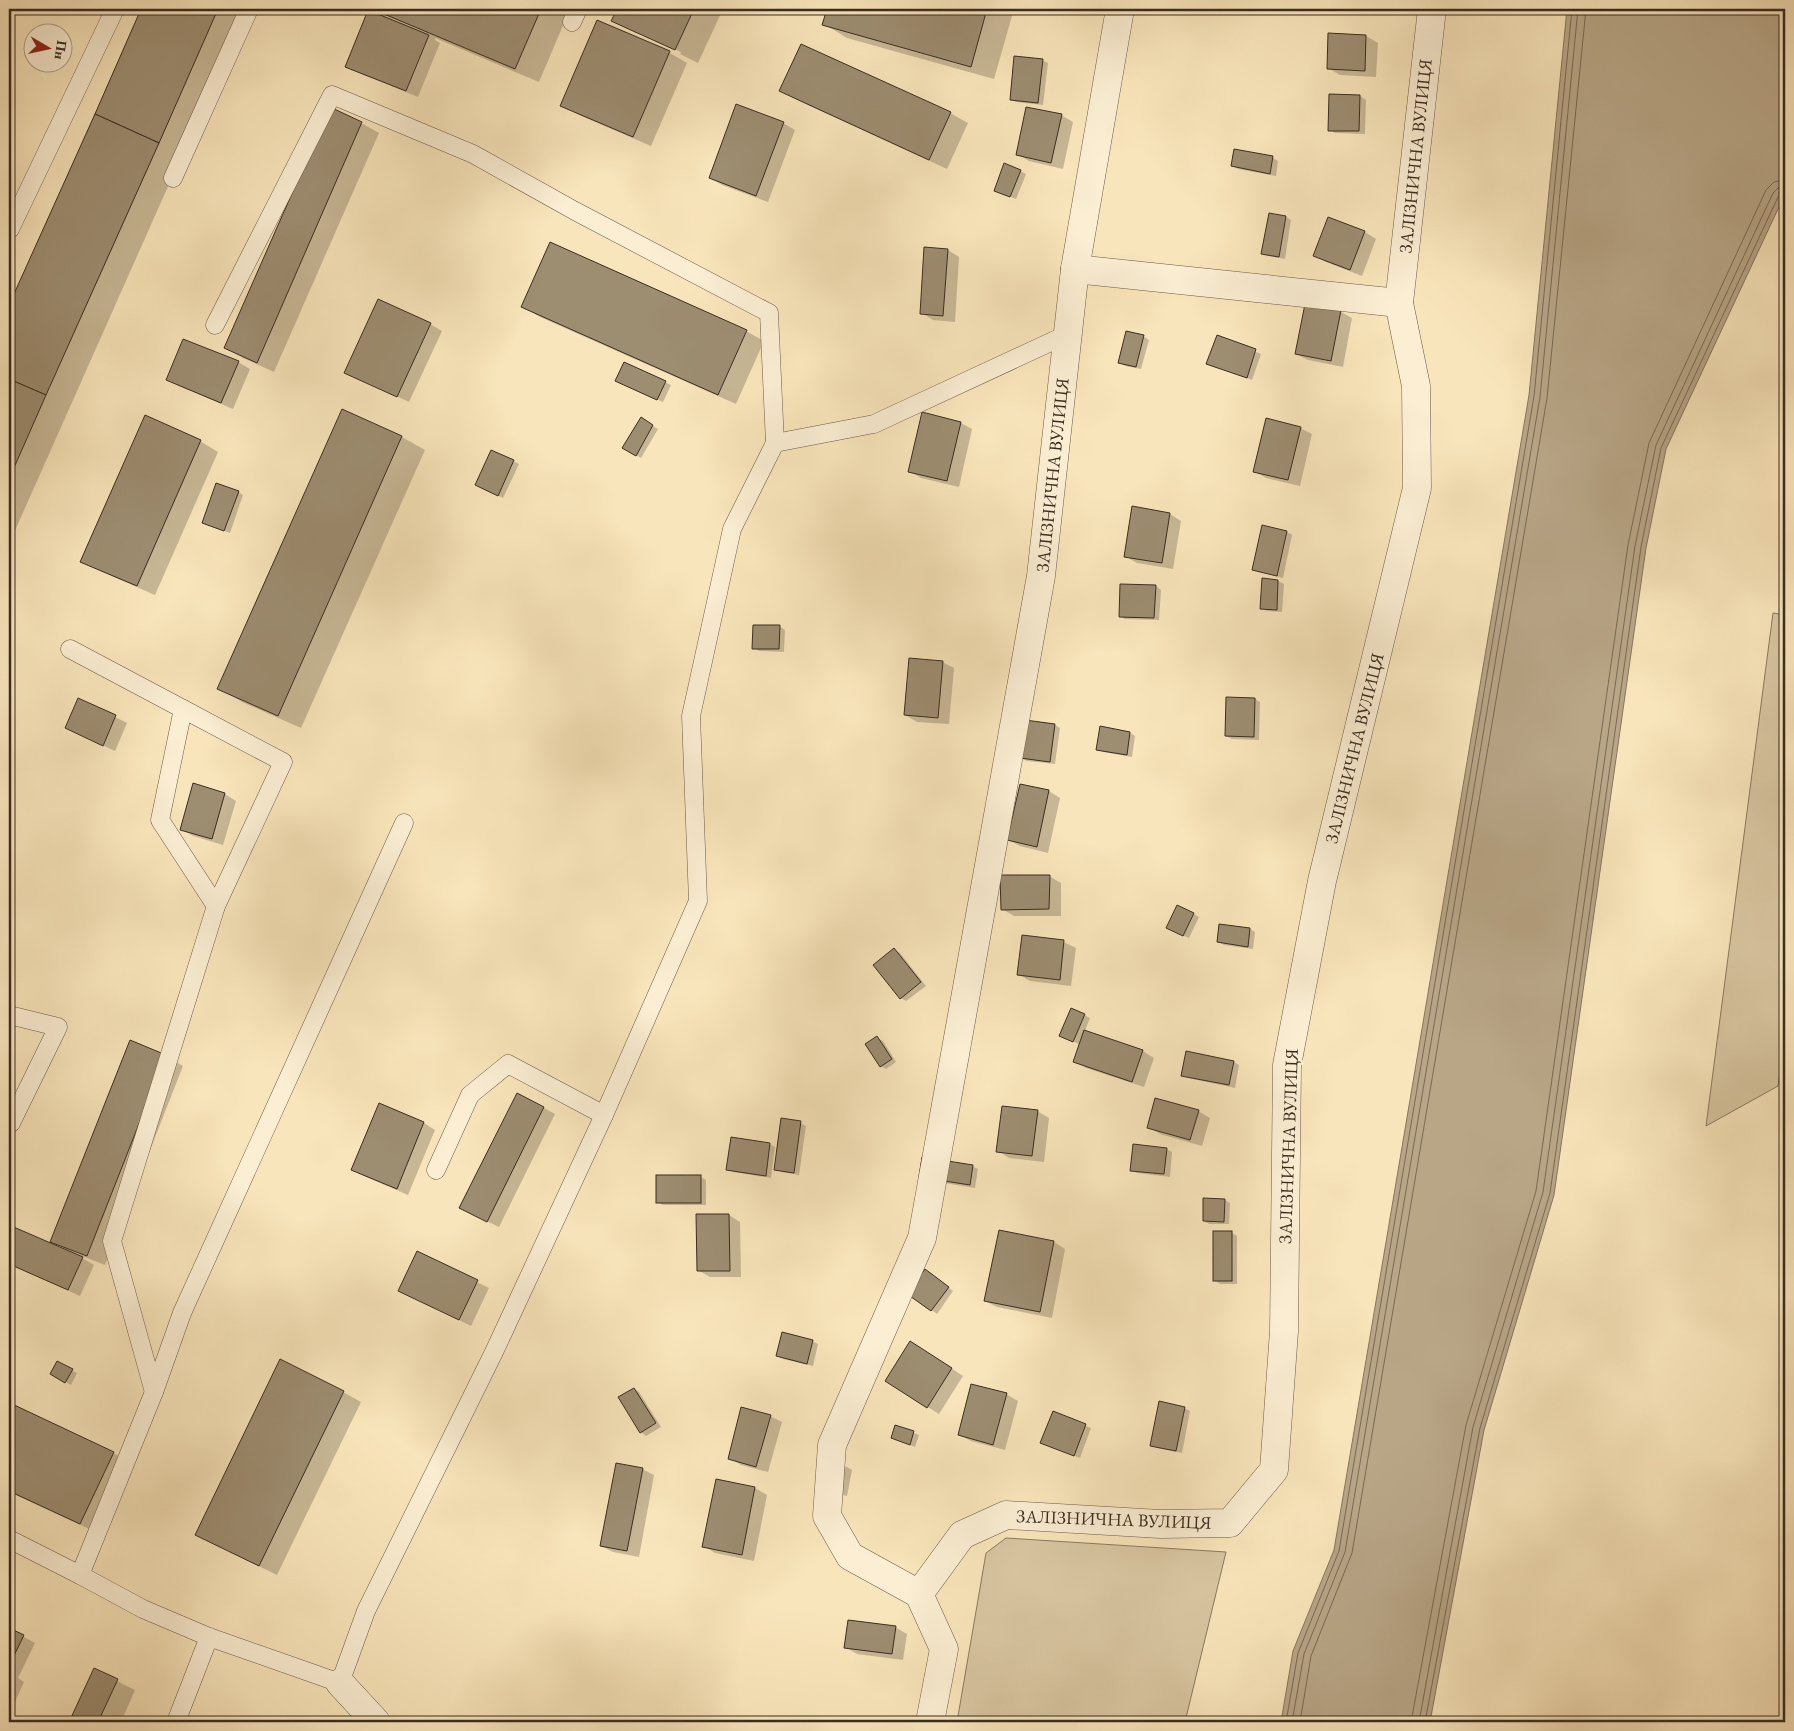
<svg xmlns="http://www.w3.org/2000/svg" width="1794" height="1731" viewBox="0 0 1794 1731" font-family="'EB Garamond',serif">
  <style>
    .green { fill: #d8c6a1; stroke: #887a61 }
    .water { fill: #b8a687; stroke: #85765e }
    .shadow { fill: #0003 }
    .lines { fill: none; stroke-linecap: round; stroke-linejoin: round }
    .shore { stroke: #786a54; stroke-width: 1 }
    .building { fill: #9d8d71; stroke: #392d21 }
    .service-casing { stroke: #695b48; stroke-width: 19 }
    .minor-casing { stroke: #695b48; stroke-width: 29 }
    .service { stroke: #fbeed3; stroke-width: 18 }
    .minor { stroke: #fbeed3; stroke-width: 28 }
    .labels { text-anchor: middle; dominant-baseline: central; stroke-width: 5; stroke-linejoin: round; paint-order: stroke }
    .street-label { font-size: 18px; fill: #392d21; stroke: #fbeed3 }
  </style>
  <rect width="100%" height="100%" fill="#f9e5bb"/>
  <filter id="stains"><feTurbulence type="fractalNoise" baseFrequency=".004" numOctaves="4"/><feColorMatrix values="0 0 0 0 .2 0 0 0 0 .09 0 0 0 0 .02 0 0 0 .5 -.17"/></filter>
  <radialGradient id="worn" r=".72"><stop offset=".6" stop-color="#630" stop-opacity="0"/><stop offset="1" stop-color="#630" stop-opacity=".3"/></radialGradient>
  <g class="green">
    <polygon points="1773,613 1785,615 1785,1037 1778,1086 1706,1126"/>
    <polygon points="1006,1538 1226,1552 1185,1722 957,1722 986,1553"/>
  </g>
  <polygon class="water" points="1567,9 1785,9 1785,194 1666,449 1646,548 1554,1195 1484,1430 1430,1722 1281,1722 1293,1651 1334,1550 1529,395"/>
  <g class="shadow">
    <polygon points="141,9 247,9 9,544 9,308"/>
    <polygon points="367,9 570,9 539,82 435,38 435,40 440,43 418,97 359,73 347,67 370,10"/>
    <polygon points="618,9 723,9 698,63 680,54 681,52 636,31 636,33 613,20"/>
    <polygon points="828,9 1014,9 994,79 847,38 824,24"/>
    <polygon points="1349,9 1378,9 1378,14 1353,11"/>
    <polygon points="598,21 670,53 687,63 651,146 579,115 562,105"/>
    <polygon points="1329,34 1366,36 1378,43 1376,77 1340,75 1328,68"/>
    <polygon points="802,45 950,113 968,123 947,169 799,101 781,91"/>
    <polygon points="1042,60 1048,63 1043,105 1016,102 1011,99"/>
    <polygon points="1330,96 1360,96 1366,100 1365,134 1335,133 1330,130"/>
    <polygon points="1061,115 1073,122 1063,169 1029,161 1017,154"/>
    <polygon points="361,123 379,133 274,372 243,358 226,348"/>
    <polygon points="783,123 795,130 768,202 722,185 710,178"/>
    <polygon points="1235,151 1273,158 1278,161 1276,176 1238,169 1232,166"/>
    <polygon points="1020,171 1026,174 1016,199 1001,193"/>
    <polygon points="1270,214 1286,217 1291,220 1285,259 1268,256 1262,253"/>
    <polygon points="1328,218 1365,232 1376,239 1362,276 1326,262 1314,255"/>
    <polygon points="948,250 959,257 955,322 933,320 922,313"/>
    <polygon points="523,307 746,331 764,341 736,404 540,317"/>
    <polygon points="1341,312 1352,318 1343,367 1308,360 1296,354"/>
    <polygon points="430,324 442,331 409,402 345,372"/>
    <polygon points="1143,336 1149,340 1141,369 1125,366 1120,362"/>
    <polygon points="1217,337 1261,354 1252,380 1208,364"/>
    <polygon points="238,362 250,369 233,409 179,386 168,380"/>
    <polygon points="624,363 671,385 663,402 622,384"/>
    <polygon points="342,411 402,437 425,450 301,728 242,702 219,688"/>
    <polygon points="641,419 658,429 641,458 624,448"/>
    <polygon points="961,423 972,429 959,487 921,478 909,471"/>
    <polygon points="1300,428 1312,434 1300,486 1266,478 1254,471"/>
    <polygon points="200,441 218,452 155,595 100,571 82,561"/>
    <polygon points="492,451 519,464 503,498 482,488"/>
    <polygon points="238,492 243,495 230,533 203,523"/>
    <polygon points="1170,514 1181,521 1173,569 1137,563 1125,556"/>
    <polygon points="1263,527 1287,532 1292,535 1283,578 1259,572 1253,569"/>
    <polygon points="1263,580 1278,581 1284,584 1282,612 1267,611 1261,608"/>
    <polygon points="1156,586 1161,590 1159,620 1125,619 1120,616"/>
    <polygon points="779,626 785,630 784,652 759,651 754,648"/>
    <polygon points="942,662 954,668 949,724 917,722 905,715"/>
    <polygon points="79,699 127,723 115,751 66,728"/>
    <polygon points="1255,699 1260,702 1259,740 1232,739 1226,736"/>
    <polygon points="1026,721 1055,725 1060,728 1055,764 1027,761 1021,758"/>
    <polygon points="1130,733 1135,736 1132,757 1103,752 1097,749"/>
    <polygon points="194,785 225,794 236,801 223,845 193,836 182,829"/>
    <polygon points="1049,791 1060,798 1048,853 1020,846 1009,840"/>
    <polygon points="9,870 14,872 9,883"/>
    <polygon points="1049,876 1061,883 1061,916 1014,916 1002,909"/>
    <polygon points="1194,914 1199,917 1189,938 1173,931"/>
    <polygon points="1250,929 1255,932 1253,949 1224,945 1218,942"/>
    <polygon points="1023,936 1064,942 1076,948 1071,986 1030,981 1018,974"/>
    <polygon points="894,950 900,953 926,986 906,1001 901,998"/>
    <polygon points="1084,1015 1090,1018 1085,1031 1143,1051 1154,1058 1144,1087 1086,1068 1075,1061 1080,1045 1068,1038"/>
    <polygon points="877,1038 883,1041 896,1062 886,1069 881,1066"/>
    <polygon points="1187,1053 1234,1062 1239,1065 1235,1088 1188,1078 1183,1075"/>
    <polygon points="166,1056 183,1066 105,1265 82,1256 82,1258 94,1265 80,1296 9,1264 9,1226 63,1250 64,1248 52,1241"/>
    <polygon points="379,1105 424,1123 435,1130 408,1195 364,1176 353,1170"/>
    <polygon points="544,1108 555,1114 499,1227 472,1214"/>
    <polygon points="1037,1111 1049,1118 1044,1162 1009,1158 998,1151"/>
    <polygon points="1198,1111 1210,1118 1202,1146 1160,1134 1149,1127"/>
    <polygon points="800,1123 806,1126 799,1175 781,1172 776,1169"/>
    <polygon points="770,1144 775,1147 771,1178 733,1172 728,1169"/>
    <polygon points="1166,1149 1172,1152 1170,1177 1137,1173 1132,1170"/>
    <polygon points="972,1166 978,1169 975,1188 925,1180"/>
    <polygon points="701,1177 706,1180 706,1205 663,1205 657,1202"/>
    <polygon points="1225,1200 1230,1203 1229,1224 1209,1224 1204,1221"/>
    <polygon points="729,1215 740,1222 741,1277 710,1277 698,1270"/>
    <polygon points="1000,1231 1054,1242 1065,1249 1052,1318 997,1307 985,1301"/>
    <polygon points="1232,1233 1237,1236 1237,1284 1220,1284 1214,1280"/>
    <polygon points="417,1253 489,1288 471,1326 400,1291"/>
    <polygon points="930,1274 953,1291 937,1314 908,1293"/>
    <polygon points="812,1341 818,1344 813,1366 783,1359 778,1356"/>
    <polygon points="922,1349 963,1376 939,1414 886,1381"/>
    <polygon points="58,1363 77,1373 71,1385 52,1374"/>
    <polygon points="634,1389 639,1392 661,1427 646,1436 641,1432"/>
    <polygon points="343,1392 361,1402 277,1575 214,1544"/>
    <polygon points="1006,1394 1018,1401 1005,1450 971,1441 959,1435"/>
    <polygon points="11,1405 113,1453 131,1463 98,1533 9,1492 9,1410"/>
    <polygon points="1184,1408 1190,1411 1182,1453 1157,1448 1151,1445"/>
    <polygon points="1053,1413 1091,1428 1080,1458 1042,1443"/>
    <polygon points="770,1416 782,1422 768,1472 741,1465 729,1458"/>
    <polygon points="896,1426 919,1435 915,1447 892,1438"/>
    <polygon points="833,1464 847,1467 852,1470 847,1496 833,1493"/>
    <polygon points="642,1469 654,1475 639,1557 613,1552 601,1546"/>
    <polygon points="717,1481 755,1488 767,1495 754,1561 715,1553 704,1546"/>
    <polygon points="895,1627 907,1634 903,1660 857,1654 845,1647"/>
    <polygon points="9,1629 35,1643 18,1678 24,1682 9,1715"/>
    <polygon points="95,1670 135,1690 121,1722 71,1722"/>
  </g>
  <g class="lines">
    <g class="shore">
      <polyline points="1286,1722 1298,1653 1339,1551 1534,396 1572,9"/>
      <polyline points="1292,1722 1304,1654 1345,1552 1540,397 1578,9"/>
      <polyline points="1300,1722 1311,1656 1352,1553 1547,398 1586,9"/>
      <polyline points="1411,1722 1466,1425 1536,1191 1628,545 1649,443 1766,190 1774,182 1785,179"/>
      <polyline points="1419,1722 1473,1427 1543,1192 1635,546 1656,445 1773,193 1778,188 1785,187"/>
      <polyline points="1425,1722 1480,1428 1550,1193 1641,547 1661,448 1778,197 1781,194 1785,193"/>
    </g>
  </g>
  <g class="building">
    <polygon points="141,9 218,9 159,143 95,114"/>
    <polygon points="372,9 541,9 515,69"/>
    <polygon points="617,9 694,9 675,50 611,21"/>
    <polygon points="827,9 987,9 971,67 822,25"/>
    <polygon points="1347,9 1373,9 1373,11"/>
    <polygon points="368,10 429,35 406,91 345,67"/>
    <polygon points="597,20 670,51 633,137 560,106"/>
    <polygon points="1328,33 1366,35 1365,71 1327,69"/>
    <polygon points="801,44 951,112 929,160 779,91"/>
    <polygon points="1014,56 1043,59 1038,103 1010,100"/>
    <polygon points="1329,94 1360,95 1359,131 1328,131"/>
    <polygon points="736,104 784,122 756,196 709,178"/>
    <polygon points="330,107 362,122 257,363 224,348"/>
    <polygon points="1026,107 1062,114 1051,163 1016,155"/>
    <polygon points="95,114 159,143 46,395 9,379 9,305"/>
    <polygon points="1234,149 1273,156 1270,174 1231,166"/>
    <polygon points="1004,163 1021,170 1010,197 994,191"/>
    <polygon points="1269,213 1286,216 1279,257 1261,254"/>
    <polygon points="1328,217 1365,231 1350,270 1313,256"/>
    <polygon points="550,242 747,330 718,395 521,307"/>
    <polygon points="924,247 948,249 943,316 920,314"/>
    <polygon points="378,299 431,323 397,397 344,373"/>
    <polygon points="1305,304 1341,310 1331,361 1295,354"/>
    <polygon points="1126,331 1144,335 1136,367 1118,363"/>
    <polygon points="1217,335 1256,349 1247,378 1206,364"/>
    <polygon points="183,339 239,361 221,403 166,380"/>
    <polygon points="624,362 666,381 657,400 615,381"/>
    <polygon points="9,379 46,395 9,479"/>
    <polygon points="342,409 402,436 278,716 217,689"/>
    <polygon points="922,412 961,422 947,481 908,472"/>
    <polygon points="145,415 201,440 137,586 80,562"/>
    <polygon points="641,417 653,425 636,456 622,448"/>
    <polygon points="1266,418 1301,427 1288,480 1253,472"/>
    <polygon points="491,450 514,460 498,496 475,485"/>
    <polygon points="216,483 239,491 224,531 202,523"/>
    <polygon points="1132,506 1170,513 1162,563 1124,557"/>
    <polygon points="1262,525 1287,531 1277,576 1252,570"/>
    <polygon points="1262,578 1278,580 1277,610 1260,609"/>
    <polygon points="1120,584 1156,585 1154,618 1119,617"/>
    <polygon points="753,625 780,625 779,649 752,649"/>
    <polygon points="909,658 943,661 938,718 904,715"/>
    <polygon points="1226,697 1255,698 1254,737 1225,736"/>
    <polygon points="78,698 116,715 103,746 65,728"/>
    <polygon points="1025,720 1055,724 1050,762 1020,758"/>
    <polygon points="1100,726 1130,732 1127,755 1096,750"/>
    <polygon points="193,783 225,793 212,839 180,830"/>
    <polygon points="1020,784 1049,790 1037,847 1007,840"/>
    <polygon points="1000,875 1050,875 1049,909 1001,910"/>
    <polygon points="1177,905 1194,913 1183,936 1166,928"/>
    <polygon points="1219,924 1250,928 1248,947 1217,942"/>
    <polygon points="1022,935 1064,940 1060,980 1017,975"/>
    <polygon points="894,948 921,982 900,999 873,965"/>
    <polygon points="1071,1008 1085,1014 1073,1042 1059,1036"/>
    <polygon points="1084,1030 1143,1050 1132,1082 1073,1062"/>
    <polygon points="877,1036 892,1059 880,1067 865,1044"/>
    <polygon points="130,1040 166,1055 87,1256 50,1242"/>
    <polygon points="1186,1051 1234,1061 1229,1085 1181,1076"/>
    <polygon points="517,1093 544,1107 487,1222 459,1208"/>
    <polygon points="1155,1098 1199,1110 1190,1140 1147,1128"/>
    <polygon points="379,1103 424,1122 397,1189 351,1170"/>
    <polygon points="1002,1106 1038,1110 1032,1156 996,1152"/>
    <polygon points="781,1118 801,1121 794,1173 774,1170"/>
    <polygon points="731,1137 770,1143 766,1176 726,1170"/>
    <polygon points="1133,1144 1167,1148 1164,1174 1130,1171"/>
    <polygon points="922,1157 973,1165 970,1185 919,1177"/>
    <rect x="656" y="1175" width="45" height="28"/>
    <polygon points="1203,1198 1225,1199 1224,1222 1203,1221"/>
    <polygon points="696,1214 729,1214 730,1271 697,1271"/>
    <polygon points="9,1225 83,1257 68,1290 9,1264"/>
    <polygon points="999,1230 1054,1241 1040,1312 984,1301"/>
    <rect x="1213" y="1231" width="19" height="50"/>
    <polygon points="417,1251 478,1280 459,1320 398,1291"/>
    <polygon points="925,1269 949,1287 931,1311 907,1294"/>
    <polygon points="782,1332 813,1340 807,1364 776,1356"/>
    <polygon points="910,1341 952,1368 927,1408 885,1381"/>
    <polygon points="280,1359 344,1391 259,1566 195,1535"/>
    <polygon points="57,1361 73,1369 65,1383 50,1374"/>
    <polygon points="971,1384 1007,1393 993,1445 958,1435"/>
    <polygon points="634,1388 656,1423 640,1433 618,1397"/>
    <polygon points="1159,1401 1185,1407 1176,1451 1150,1446"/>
    <polygon points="10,1403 114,1452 80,1524 9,1491 9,1407"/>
    <polygon points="741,1407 771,1415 756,1467 728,1459"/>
    <polygon points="1053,1411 1086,1424 1074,1456 1040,1443"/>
    <polygon points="895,1425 914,1431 910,1445 891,1438"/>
    <polygon points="616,1463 643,1468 627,1551 600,1546"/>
    <polygon points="716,1479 755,1487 742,1555 702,1547"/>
    <polygon points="848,1620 896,1626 892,1654 844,1648"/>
    <polygon points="9,1628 24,1635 9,1666"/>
    <polygon points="94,1668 118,1679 98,1722 69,1722"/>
  </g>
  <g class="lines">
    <defs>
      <g id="service">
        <polyline points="572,22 578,9"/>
        <polyline points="173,178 249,9"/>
        <polyline points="9,228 10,229 115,9"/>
        <polyline points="215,325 332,95 473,154 575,211 769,313 775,443"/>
        <polyline points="70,649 183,709 160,820 216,906"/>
        <polyline points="9,1015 58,1027 11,1123 9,1124"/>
        <polyline points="436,1170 470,1095 508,1064 604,1115"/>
        <polyline points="154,1392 112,1241 216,906 283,762 183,709"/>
        <polyline points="9,1539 80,1575 154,1392 182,1313 404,823"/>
        <polyline points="80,1575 143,1609 209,1637 340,1683 366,1611 494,1352 604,1115 698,901 691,716 732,529 775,443 874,424 1068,334"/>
        <polyline points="176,1722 209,1637"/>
      </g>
      <g id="minor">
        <polyline points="1075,269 1399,303"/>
        <polyline points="919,1594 962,1535 1006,1515 1160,1524 1230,1523 1274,1470 1284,1331 1287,1065 1322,881 1417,488 1416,386 1399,303 1432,9"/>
        <polyline points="340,1683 376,1722"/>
        <polyline points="930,1722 944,1649 919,1594 850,1556 827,1516 832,1445 922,1238 1041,576 1075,269 1120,9"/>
      </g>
    </defs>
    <use href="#service" class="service-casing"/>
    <use href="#minor" class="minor-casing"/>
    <use href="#service" class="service"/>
    <use href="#minor" class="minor"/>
  </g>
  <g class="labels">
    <g class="street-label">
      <text transform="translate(1415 156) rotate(-84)">ЗАЛІЗНИЧНА ВУЛИЦЯ</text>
      <text transform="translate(1052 475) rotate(-84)">ЗАЛІЗНИЧНА ВУЛИЦЯ</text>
      <text transform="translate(1354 748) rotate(-76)">ЗАЛІЗНИЧНА ВУЛИЦЯ</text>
      <text transform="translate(1288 1146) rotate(-88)">ЗАЛІЗНИЧНА ВУЛИЦЯ</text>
      <text transform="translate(1114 1519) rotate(2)">ЗАЛІЗНИЧНА ВУЛИЦЯ</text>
    </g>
  </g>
  <rect width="1794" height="1731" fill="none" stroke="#f9e5bb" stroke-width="30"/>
  <rect x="10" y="10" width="1774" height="1711" fill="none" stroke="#392d21" stroke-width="2.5"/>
  <rect x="15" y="15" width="1764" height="1701" fill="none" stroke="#392d21"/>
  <g transform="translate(48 48) rotate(99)"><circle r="24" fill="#fbeed3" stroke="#ada18c"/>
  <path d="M0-4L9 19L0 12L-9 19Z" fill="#8f2418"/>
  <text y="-8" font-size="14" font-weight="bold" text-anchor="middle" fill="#392d21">Пн</text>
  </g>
  <rect width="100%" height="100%" filter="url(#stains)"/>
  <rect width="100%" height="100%" fill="url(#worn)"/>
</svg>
